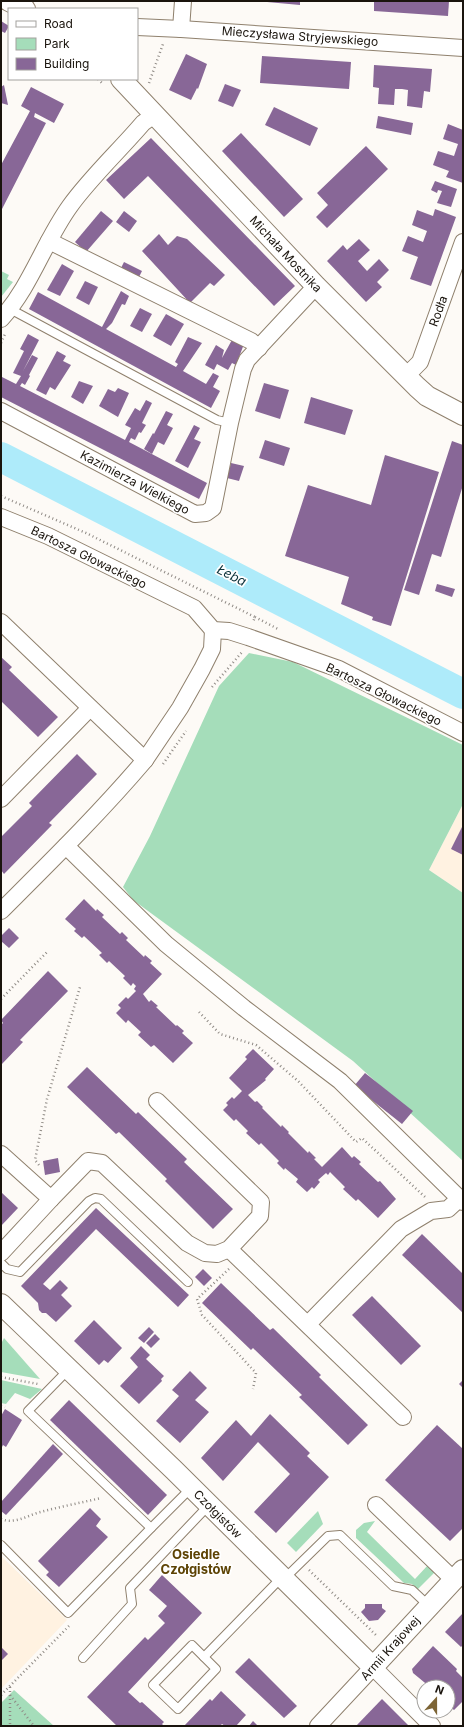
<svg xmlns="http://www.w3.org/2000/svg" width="464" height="1727" viewBox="0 0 464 1727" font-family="Inter,sans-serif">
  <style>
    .built { fill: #fff2e1 }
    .green { fill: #a5ddba }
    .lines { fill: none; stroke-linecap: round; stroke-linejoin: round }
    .river { stroke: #aeebfa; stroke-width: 30 }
    .building { fill: #886797 }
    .service-casing { stroke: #8f806d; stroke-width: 10 }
    .minor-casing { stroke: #8f806d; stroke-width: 18 }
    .tertiary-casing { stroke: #8f806d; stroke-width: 22 }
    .path { stroke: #8f8a85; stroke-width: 2.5; stroke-dasharray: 1 3; stroke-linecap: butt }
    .service { stroke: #fff; stroke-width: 8 }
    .minor { stroke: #fff; stroke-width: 16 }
    .tertiary { stroke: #fff; stroke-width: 20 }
    .labels { text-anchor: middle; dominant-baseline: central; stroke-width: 3.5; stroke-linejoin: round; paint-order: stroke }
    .street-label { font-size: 12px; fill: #1a140d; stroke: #fff }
    .water-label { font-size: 13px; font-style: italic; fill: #0e343c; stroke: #fff }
    .neighbourhood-label { font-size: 13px; font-weight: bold; fill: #5d4304; stroke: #fff }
  </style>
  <rect width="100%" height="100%" fill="#fdfaf6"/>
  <g class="built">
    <polygon points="463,804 463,893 429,870"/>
    <polygon points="1,1556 67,1620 1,1689"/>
  </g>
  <g class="green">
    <polygon points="1,271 9,275 7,279 13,282 1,297"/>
    <polygon points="249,653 293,662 463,745 463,804 429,870 463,893 463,1161 353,1061 133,900 123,887 150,836 219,686"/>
    <polygon points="4,1338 40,1379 1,1372 1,1344"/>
    <polygon points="1,1380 42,1389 30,1399 15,1393 6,1404 1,1403"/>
    <polygon points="318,1511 323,1524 296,1552 287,1543"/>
    <polygon points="375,1521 367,1532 415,1579 428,1565 435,1572 417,1590 412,1584 404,1583 356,1538 356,1530 364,1523"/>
    <polygon points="14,1690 54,1726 1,1726 1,1703"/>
  </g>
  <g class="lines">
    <polyline class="river" points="1,457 463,694"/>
  </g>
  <g class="building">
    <polygon points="256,1 300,1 300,5"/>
    <polygon points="374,1 449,1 448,16 374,11"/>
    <polygon points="1,21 9,26 5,33 1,31"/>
    <polygon points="186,54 207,64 198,89 197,88 191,100 169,90"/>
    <polygon points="262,56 351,62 349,89 260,83"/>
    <polygon points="374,65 432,69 430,92 424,91 422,108 407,106 408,90 402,89 395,89 394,105 378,104 379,88 373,87"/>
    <polygon points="225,84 241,90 233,107 218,101"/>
    <polygon points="4,85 8,105 1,103 1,87"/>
    <polygon points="31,87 64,104 54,123 35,113 34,117 46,123 1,211 1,165 30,111 21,106"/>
    <polygon points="274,107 318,128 310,146 265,125"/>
    <polygon points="378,116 413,123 411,135 376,128"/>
    <polygon points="448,124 463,130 463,183 446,177 449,171 433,165 438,151 454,156 458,144 443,139"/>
    <polygon points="241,133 303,199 284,217 222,151"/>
    <polygon points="151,138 295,286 274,306 148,176 124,199 106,180"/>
    <polygon points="366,146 388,169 327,228 316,217 328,205 317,193"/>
    <polygon points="435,181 457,189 451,207 437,203 442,191 438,190 437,193 431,190"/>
    <polygon points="435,209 456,217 431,286 410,279 418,257 402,251 408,236 423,242 427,231 412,225 417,210 433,216"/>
    <polygon points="101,211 113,221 86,252 75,242"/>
    <polygon points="124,211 137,221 129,232 116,222"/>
    <polygon points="159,234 168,245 177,236 187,239 225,275 214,286 210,283 190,303 142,251"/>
    <polygon points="359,239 370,250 358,261 367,271 379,259 389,270 377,282 382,287 366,302 327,261 343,245 347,250"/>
    <polygon points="124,262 142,271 137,281 119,272"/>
    <polygon points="62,264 74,271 60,296 47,290"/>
    <polygon points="85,281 98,287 89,305 76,298"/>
    <polygon points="121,291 129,296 125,305 122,304 112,323 106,329 176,367 178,364 175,362 188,337 202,343 183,371 206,384 213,373 219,376 213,387 220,391 211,408 29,309 38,292 102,327"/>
    <polygon points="140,308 152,314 142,332 130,326"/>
    <polygon points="166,314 184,324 171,346 153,336"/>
    <polygon points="28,334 39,340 23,371 32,355 38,358 29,375 30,376 25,385 22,383 20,386 125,440 131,428 125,425 135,408 140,411 146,400 152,403 142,423 146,425 141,433 139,432 135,440 131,438 129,442 207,483 199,499 1,397 2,377 16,384 21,376 13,373 24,351 20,349"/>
    <polygon points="233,338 244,344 236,365 232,363 228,370 217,364 214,370 205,365 216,345 224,350 222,358"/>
    <polygon points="57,351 66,356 63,361 71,365 55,390 50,387 46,395 36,390"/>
    <polygon points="79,381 93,386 83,404 71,397"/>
    <polygon points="264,383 289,390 280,419 255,411"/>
    <polygon points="118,388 129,393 118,417 99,406 108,389 115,392"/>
    <polygon points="311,397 353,410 345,435 304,423"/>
    <polygon points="166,411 173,414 167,425 173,428 164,445 158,442 152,454 144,449 153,433 154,434 156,430"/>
    <polygon points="194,425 200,428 194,439 201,442 188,468 175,461"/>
    <polygon points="265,440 290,448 284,466 259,458"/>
    <polygon points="452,441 463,445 463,485 441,557 432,554 419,595 404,590"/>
    <polygon points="385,455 439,472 391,626 372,620 373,617 341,604 349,577 285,556 308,485 371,505"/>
    <polygon points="231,463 244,466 239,481 227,478"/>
    <polygon points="437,584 455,589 452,597 435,591"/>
    <polygon points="1,657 12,667 9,670 58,717 38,737 1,701"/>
    <polygon points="77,754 97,774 49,823 52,825 4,874 1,870 1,837 32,806 29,803"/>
    <polygon points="463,825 463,855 451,849"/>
    <polygon points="84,899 96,911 97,909 104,915 102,917 120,934 122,932 128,938 126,940 144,957 145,955 152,961 150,963 162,974 143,994 149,1002 151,1000 158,1006 156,1007 176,1026 177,1025 184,1031 182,1033 193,1043 173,1063 154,1045 151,1047 138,1035 141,1032 128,1020 126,1023 116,1013 121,1008 118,1005 126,997 128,999 136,991 134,989 136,986 133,983 131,986 123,978 125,976 109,961 107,963 99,955 102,953 84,936 82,938 74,931 76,929 65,919"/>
    <polygon points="9,928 19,938 9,948 1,941 1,936"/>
    <polygon points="48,971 68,991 20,1040 23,1042 1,1065 1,1025 3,1023 1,1020"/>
    <polygon points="253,1049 274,1069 265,1079 266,1080 248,1095 255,1102 257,1101 263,1107 262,1108 281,1127 282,1125 289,1132 288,1133 308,1153 309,1151 316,1158 314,1159 322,1167 342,1147 352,1158 354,1156 361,1162 359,1164 378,1182 380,1181 396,1199 378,1218 358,1199 356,1201 343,1189 345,1187 330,1172 328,1175 326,1173 318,1180 320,1182 314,1189 312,1187 307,1192 296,1182 298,1179 285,1168 284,1170 277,1163 279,1161 261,1143 259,1145 246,1133 248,1131 236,1119 234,1121 223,1110 228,1105 226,1103 232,1097 234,1099 242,1091 229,1078 247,1059 245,1057"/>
    <polygon points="87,1067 136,1114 138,1112 187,1159 184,1162 233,1209 213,1229 165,1181 167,1179 119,1132 116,1134 67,1087"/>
    <polygon points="365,1073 413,1111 402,1124 354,1086"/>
    <polygon points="58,1158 60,1172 45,1175 43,1161"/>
    <polygon points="1,1192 18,1208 1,1226"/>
    <polygon points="96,1208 189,1295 178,1307 96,1229 43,1284 50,1290 60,1280 68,1288 61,1295 72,1306 56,1322 46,1313 42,1313 39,1310 38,1303 21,1286"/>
    <polygon points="422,1234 463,1274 463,1313 402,1255"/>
    <polygon points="203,1269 212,1278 204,1286 195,1277"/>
    <polygon points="221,1283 270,1330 273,1328 321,1375 319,1377 368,1425 348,1445 299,1397 302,1395 253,1348 251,1350 202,1303"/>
    <polygon points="372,1296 421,1346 401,1365 352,1315"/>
    <polygon points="94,1320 122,1348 108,1363 104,1360 99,1365 74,1341"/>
    <polygon points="149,1327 154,1332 144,1343 138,1338"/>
    <polygon points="155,1334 160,1339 151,1348 146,1343"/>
    <polygon points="141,1346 150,1355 146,1359 164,1376 161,1379 162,1381 139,1404 120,1386 138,1367 130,1358"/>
    <polygon points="190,1371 207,1388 195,1400 209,1412 180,1443 156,1421 179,1396 172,1390"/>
    <polygon points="463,1380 463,1388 459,1384"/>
    <polygon points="69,1400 167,1495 148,1515 50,1420"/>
    <polygon points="5,1409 22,1420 6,1447 3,1445 1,1449 1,1416"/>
    <polygon points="270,1414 310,1453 307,1456 329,1477 276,1533 254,1512 290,1474 258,1442 223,1481 201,1458 236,1420 251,1436"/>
    <polygon points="437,1425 463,1449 463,1528 450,1541 385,1480"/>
    <polygon points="53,1444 63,1454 6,1515 1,1511 1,1502"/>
    <polygon points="90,1508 101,1519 96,1526 108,1537 59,1587 46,1575 49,1572 38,1561"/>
    <polygon points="162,1575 202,1613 128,1692 140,1703 142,1702 164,1722 162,1724 164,1726 117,1726 87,1697 145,1637 148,1640 165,1623 158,1616 167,1606 149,1590"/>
    <polygon points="365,1604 382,1604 382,1608 386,1611 378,1620 369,1621 361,1612 365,1608"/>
    <polygon points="463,1613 463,1645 461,1647 445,1632"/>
    <polygon points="433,1646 457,1669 456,1671 463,1678 463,1701 454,1710 448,1705 448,1687 430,1687 413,1673 412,1669"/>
    <polygon points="1,1647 8,1654 1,1661"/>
    <polygon points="249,1658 297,1706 284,1718 235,1672"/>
    <polygon points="221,1691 246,1715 236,1726 225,1726 222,1724 220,1726 184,1726 210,1699 212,1701"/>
    <polygon points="382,1699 409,1726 356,1726"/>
    <polygon points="253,1721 258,1726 249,1726"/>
  </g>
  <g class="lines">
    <defs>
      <g id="service">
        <polyline points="10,309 217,420 230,423"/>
        <polyline points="1,1263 7,1269 20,1272 89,1201 95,1198 101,1199 188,1282"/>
        <polyline points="69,1369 28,1411 151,1528 191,1488"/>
        <polyline points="1,1545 68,1613 151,1528"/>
        <polyline points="284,1579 328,1536 340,1535 393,1586 412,1590 429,1606"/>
        <polygon points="192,1645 216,1669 178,1709 153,1685"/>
        <polyline points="204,1657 282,1577"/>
        <polyline points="83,1658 132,1604 130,1588 209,1505"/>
      </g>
      <g id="minor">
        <polyline points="137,27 181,29 463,48"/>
        <polyline points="181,29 183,1"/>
        <polyline points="49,241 251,341 259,348"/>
        <path d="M1 319C31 286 44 242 70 206 90 178 120 150 143 123L154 115"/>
        <polyline points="406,376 420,362 463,242"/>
        <polyline points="1,411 195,514 206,513 213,508 230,423 243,369 247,360 316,286"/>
        <polyline points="1,517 48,536 194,608 213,630 229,631 248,637 339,669 463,733"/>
        <polyline points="1,622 145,760 180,708 202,669 212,649 213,630"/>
        <polyline points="1,799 90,708"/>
        <polyline points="66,846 166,944 244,1008 340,1081 463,1202"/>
        <path d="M1 911C50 862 100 813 145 760"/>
        <polyline points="1,1154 51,1199 88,1161 102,1163 187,1243 205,1253 217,1254 229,1249 260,1216 261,1202 157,1101"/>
        <polyline points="229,1249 403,1417"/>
        <polyline points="1,1253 51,1199"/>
        <polyline points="308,1324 401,1229 431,1211 448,1209 460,1198"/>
        <polyline points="376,1505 454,1580"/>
        <polyline points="318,1726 373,1667 432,1726"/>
      </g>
      <g id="tertiary">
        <polyline points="9,1 25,9"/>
        <polyline points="121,79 316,286 417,387 427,396 463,415"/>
        <polyline points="1,1304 174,1470 373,1667 463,1570"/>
      </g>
    </defs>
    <use href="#service" class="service-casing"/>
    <use href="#minor" class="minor-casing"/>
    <use href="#tertiary" class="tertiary-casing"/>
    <g class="path">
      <polyline points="98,79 103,84"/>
      <polyline points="149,83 163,44"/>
      <polyline points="1,343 5,334"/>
      <polyline points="1,496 86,533 255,617 253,622"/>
      <polyline points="255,617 278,629"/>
      <polyline points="212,687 243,651"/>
      <polyline points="163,764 186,731"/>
      <polyline points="1,999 48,951"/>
      <polyline points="199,1012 220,1034 256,1045 298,1081 356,1142 362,1138 425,1197"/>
      <polyline points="39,1165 35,1160 47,1099 80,987"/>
      <polyline points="229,1269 197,1299 202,1315 256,1373 253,1389"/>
      <polyline points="1,1377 38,1384"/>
      <polyline points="1,1406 5,1407"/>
      <path d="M1 1519C14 1524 25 1517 37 1513 58 1507 80 1503 101 1498"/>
      <polyline points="309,1570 377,1636"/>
      <polyline points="10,1687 10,1726"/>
      <polyline points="1,1695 69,1626"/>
      <polyline points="10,1695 34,1726"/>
    </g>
    <use href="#service" class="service"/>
    <use href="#minor" class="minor"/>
    <use href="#tertiary" class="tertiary"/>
  </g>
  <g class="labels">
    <g class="street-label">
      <text transform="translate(300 36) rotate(4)">Mieczysława Stryjewskiego</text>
      <text transform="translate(286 254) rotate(47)">Michała Mostnika</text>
      <text transform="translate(438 311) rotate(-70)">Rodła</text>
      <text transform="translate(135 482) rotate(28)">Kazimierza Wielkiego</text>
      <text transform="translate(89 557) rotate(26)">Bartosza Głowackiego</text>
      <text transform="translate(384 694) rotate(26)">Bartosza Głowackiego</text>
      <text transform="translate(218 1514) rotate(45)">Czołgistów</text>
      <text transform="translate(390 1648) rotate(-48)">Armii Krajowej</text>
    </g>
    <g class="water-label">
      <text transform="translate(232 575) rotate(27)">Łeba</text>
    </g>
    <g class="neighbourhood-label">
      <text x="196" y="1554">Osiedle<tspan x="196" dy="15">Czołgistów</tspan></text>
    </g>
  </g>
  <rect width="464" height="1727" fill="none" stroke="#1a140d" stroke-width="4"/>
  <rect x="8" y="8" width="130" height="72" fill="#ffffff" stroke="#a3a19e"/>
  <rect x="16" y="21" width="20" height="6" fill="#ffffff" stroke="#a3a19e"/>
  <text x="44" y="28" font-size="12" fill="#1a140d">Road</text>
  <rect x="16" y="38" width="20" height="12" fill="#a5ddba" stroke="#a3a19e"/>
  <text x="44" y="48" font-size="12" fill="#1a140d">Park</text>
  <rect x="16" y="58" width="20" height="12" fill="#886797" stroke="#a3a19e"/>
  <text x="44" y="68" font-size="12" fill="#1a140d">Building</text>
  <g transform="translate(436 1699) rotate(21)"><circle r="19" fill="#ffffff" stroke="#a3a19e"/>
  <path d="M0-3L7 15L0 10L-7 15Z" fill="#7d6536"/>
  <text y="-6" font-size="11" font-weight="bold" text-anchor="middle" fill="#1a140d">N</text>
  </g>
</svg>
